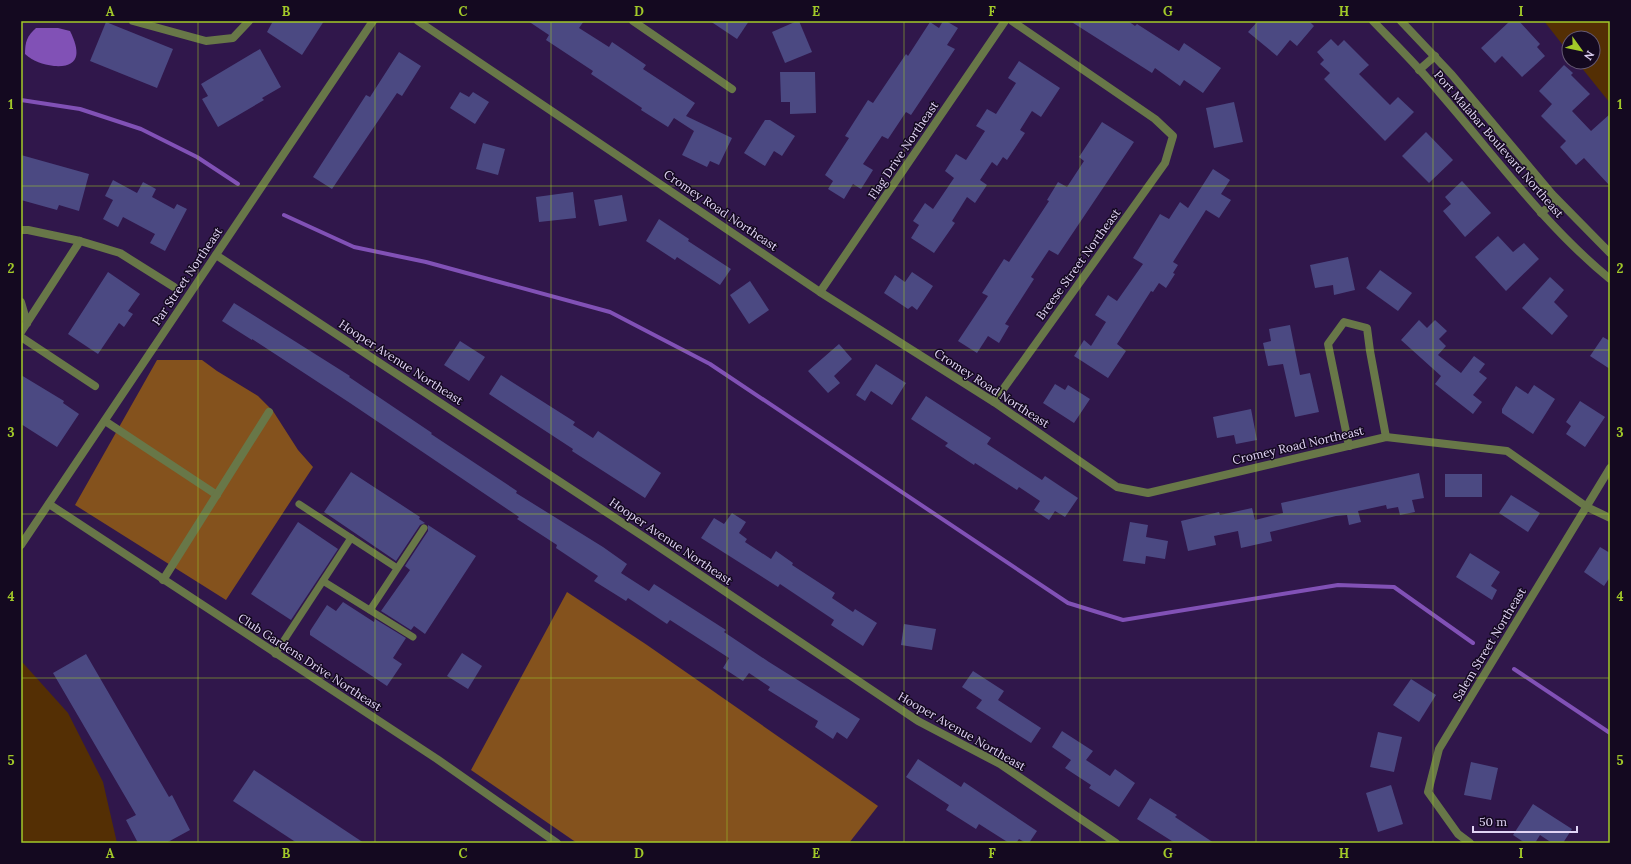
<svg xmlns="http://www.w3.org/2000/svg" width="1631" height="864" viewBox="0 0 1631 864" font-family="Lora,serif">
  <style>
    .green { fill: #542f04 }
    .forest { fill: #84521d }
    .water { fill: #8151b6 }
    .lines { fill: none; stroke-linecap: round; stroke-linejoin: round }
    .stream { stroke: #8151b6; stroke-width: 4 }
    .building { fill: #4b4982 }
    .service { stroke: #687748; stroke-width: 7 }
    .minor { stroke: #687748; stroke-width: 8 }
    .tertiary { stroke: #687748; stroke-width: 8 }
    .grid { fill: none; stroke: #a2c929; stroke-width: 1; stroke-opacity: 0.55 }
    .labels { text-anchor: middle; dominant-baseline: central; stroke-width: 3; stroke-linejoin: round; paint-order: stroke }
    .street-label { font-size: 12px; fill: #e1d4f5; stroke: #140920 }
    .neatline { fill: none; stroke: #a2c929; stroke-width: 1.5 }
    .grid-label { font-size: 13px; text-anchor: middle; font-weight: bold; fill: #a2c929 }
  </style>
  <rect width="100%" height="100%" fill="#30174b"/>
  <g class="green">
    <polygon points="1544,21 1610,21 1610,103 1577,62 1593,62 1593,38 1569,38 1569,53"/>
    <polygon points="21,663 23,663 68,713 103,782 117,843 21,843"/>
  </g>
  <g class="forest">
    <polygon points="157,360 202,360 217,371 258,396 273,411 298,450 313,467 226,600 75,505"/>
    <polygon points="567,592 647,645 878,806 849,843 577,843 471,770"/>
  </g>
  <path class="water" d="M36 28H58L70 31C80 51 81 68 54 66 42 64 34 62 25 54 25 42 27 36 36 28Z"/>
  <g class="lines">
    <g class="stream">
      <polyline points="21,100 80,109 141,129 197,157 238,184"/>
      <polyline points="284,215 354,247 426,262 610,312 710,364 1068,603 1123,620 1338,585 1394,587 1473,643"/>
      <polyline points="1514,669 1610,733"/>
    </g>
  </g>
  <g class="building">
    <polygon points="273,21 324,21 302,55 267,32"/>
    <polygon points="528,21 584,21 579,28 609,47 612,42 646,65 643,69 695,103 686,116 732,138 719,165 710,161 707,167 682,155 694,131 674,118 668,127 641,110 642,108 591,74 593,71 546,40 549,35"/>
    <polygon points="710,21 749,21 737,39"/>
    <polygon points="797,21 799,21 812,52 785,63 772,32"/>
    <polygon points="943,21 946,21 958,28 947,45 955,49 911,115 906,112 888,139 882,136 863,164 873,170 861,189 853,184 844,199 828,189 833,181 825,175 849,138 845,136 868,100 873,103 906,54 908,56 930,22 939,28"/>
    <polygon points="1070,21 1128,21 1135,26 1137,24 1179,51 1184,43 1221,68 1203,93 1184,80 1180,86 1155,68 1152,73"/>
    <polygon points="1258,21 1309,21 1314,26 1297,46 1290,40 1277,56 1248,32"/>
    <polygon points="1510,21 1519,21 1540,44 1537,47 1545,56 1522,77 1502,56 1495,63 1481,48"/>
    <polygon points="106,22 173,49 157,88 90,61"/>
    <polygon points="1331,39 1338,46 1344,40 1369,65 1359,74 1390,105 1398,97 1414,112 1385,141 1324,79 1330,73 1320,64 1324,60 1317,52"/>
    <polygon points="260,49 281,87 262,98 264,100 218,127 202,99 208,96 201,84"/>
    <polygon points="399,52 421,66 402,96 397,93 332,189 313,177 366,95 370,97"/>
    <polygon points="1019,61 1060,88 1041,117 1032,111 1020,130 1025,133 1007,160 1003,157 997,166 992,162 980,180 987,185 975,203 967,197 952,221 955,223 934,253 911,238 919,225 913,221 925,203 933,209 954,178 945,171 956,154 966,160 985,131 976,126 987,109 996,114 1016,83 1008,78"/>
    <polygon points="1564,65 1573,73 1571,75 1590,94 1572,111 1591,131 1610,114 1610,186 1584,158 1576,165 1560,147 1566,141 1541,116 1552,104 1539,91"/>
    <polygon points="780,72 815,72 816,113 790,114 790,102 781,102"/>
    <polygon points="460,92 469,97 473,92 489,102 475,124 450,108"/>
    <polygon points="1234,102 1243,142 1214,148 1206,108"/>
    <polygon points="765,120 770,120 795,136 782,156 774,151 765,166 744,153"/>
    <polygon points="1102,122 1134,142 1058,255 1049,250 1031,277 1034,279 1005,324 1009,326 999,343 988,336 977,353 958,341 988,296 982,293 1004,259 1009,262 1049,201 1047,200 1058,182 1067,187 1084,161 1079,157"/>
    <polygon points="1426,132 1453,160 1429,183 1402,156"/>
    <polygon points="483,143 505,149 498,175 476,169"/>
    <polygon points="21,155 89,174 79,211 59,205 57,210 21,200"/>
    <polygon points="1213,169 1230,180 1221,194 1231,200 1219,218 1206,210 1173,262 1178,265 1173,273 1175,274 1166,288 1159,283 1153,292 1151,291 1117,344 1126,351 1108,378 1074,356 1084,340 1091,346 1106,322 1095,315 1108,295 1117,301 1143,264 1133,258 1160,214 1169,219 1180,202 1188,208"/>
    <polygon points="113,180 137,193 143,182 156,189 152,197 174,209 177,204 187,209 165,251 150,243 155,234 123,217 118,227 103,219 113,200 105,196"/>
    <polygon points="1462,181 1491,213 1465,237 1443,211 1451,204 1445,197"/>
    <polygon points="573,192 576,218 539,222 536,197"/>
    <polygon points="622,195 627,221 599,226 594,200"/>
    <polygon points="659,219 689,239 688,241 731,269 720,285 677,257 675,260 646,241"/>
    <polygon points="1498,236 1513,252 1524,243 1539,259 1506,291 1475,257"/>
    <polygon points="1348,257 1355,290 1334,295 1333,285 1315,288 1310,265"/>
    <polygon points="1380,270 1412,293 1398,311 1366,288"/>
    <polygon points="108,272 140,294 128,311 133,314 124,327 119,323 98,354 68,334"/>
    <polygon points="912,272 933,286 917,310 912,306 908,309 884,293 895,275 905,282"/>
    <polygon points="1550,277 1564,290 1554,302 1568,316 1552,335 1522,308"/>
    <polygon points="750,281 769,310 749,324 730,295"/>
    <polygon points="234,303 350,376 349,377 432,433 431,434 517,491 516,493 603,547 627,564 621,573 649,591 654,584 726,630 724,632 769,662 860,719 847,739 837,732 833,739 815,727 818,721 768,690 770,687 749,673 743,681 723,668 729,658 670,620 667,624 628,598 626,601 594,581 598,576 556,548 557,545 517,519 519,517 350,403 252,339 252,340 222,321"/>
    <polygon points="1419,320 1427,328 1435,320 1447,331 1439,339 1446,346 1438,355 1461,373 1474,356 1485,364 1479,372 1487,378 1473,395 1482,402 1473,414 1435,384 1441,376 1401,340"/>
    <polygon points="1290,325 1300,375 1310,373 1319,412 1295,417 1283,364 1268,366 1263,343 1271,341 1269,329"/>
    <polygon points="1603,337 1610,341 1610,369 1590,356"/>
    <polygon points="460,341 485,357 469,381 444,365"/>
    <polygon points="839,344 852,359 834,376 840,383 828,393 808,371"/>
    <polygon points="876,364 906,383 892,405 871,391 865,401 856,395"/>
    <polygon points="21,375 64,401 63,403 79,414 57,447 21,424"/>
    <polygon points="501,375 575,422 573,425 593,438 598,431 661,473 645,498 572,451 573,449 489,394"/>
    <polygon points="1055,384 1065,390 1068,385 1090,399 1074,423 1043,403"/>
    <polygon points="1534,385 1555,399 1533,434 1502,413 1502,409 1516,386 1528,394"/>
    <polygon points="926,396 991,438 987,444 1042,480 1045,476 1078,498 1065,517 1055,511 1049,520 1034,510 1040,501 1019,487 1017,490 975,463 974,465 945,446 948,443 911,419"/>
    <polygon points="1580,401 1605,417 1585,447 1566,434 1571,426 1566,422"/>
    <polygon points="1251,409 1257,440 1236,444 1234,435 1217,438 1213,417"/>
    <polygon points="351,472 420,517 419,519 425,523 420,525 396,561 324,512"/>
    <polygon points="1419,473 1424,498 1412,500 1415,512 1400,515 1398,507 1387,509 1386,505 1358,511 1361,522 1349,525 1347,515 1336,516 1270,532 1272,541 1241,548 1238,531 1214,536 1216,545 1188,551 1181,521 1219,512 1220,515 1252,508 1255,520 1283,513 1281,503"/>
    <rect x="1445" y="474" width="37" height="23"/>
    <polygon points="1511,495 1540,513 1528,532 1499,513"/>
    <polygon points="732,513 746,522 739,533 747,539 745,542 771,559 776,551 793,563 792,565 835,593 832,598 853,612 855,609 877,623 863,646 831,625 834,620 780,584 778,587 701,538 714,518 724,524"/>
    <polygon points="298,522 338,549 291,620 251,594"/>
    <polygon points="1130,522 1148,525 1146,537 1168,541 1165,559 1146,556 1145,564 1123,561"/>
    <polygon points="428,525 476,556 425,634 414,626 411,630 381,611 410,570 405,566 428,531"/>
    <polygon points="1600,547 1610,553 1610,577 1604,586 1584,572"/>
    <polygon points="1470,553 1500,572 1491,586 1497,590 1492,600 1456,577"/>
    <polygon points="343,602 374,622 375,619 406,638 393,658 402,664 387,686 310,635 310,631 327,605 336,611"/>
    <polygon points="904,624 936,629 932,650 901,645"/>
    <polygon points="462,653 482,666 468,689 447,676"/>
    <polygon points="86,654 169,797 172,795 190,830 166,843 138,843 126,820 136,815 53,673"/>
    <polygon points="973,671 1004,691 998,700 1041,728 1031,743 976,708 982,700 962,687"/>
    <polygon points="1411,679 1436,695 1419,722 1393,705"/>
    <polygon points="1062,731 1093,751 1086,760 1110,776 1115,769 1135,783 1119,807 1089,788 1091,785 1065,768 1071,760 1052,747"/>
    <polygon points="1378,732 1402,737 1394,772 1370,767"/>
    <polygon points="918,759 961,787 964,782 1037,831 1029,843 1026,843 1019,839 1016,843 1009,843 979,824 976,829 946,810 949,805 906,777"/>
    <polygon points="1471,762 1498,768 1491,800 1464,795"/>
    <polygon points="254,770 364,843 297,843 233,801"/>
    <polygon points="1391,785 1403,824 1378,832 1366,793"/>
    <polygon points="1150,798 1177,815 1175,817 1214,843 1175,843 1137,819"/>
    <polygon points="1533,804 1572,829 1563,843 1552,843 1540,835 1535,843 1525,843 1513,835"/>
  </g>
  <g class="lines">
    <g class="service">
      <polyline points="299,504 397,568"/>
      <polyline points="323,581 413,637"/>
      <polyline points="370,610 424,528"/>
      <polyline points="275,654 351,538"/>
    </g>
    <g class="minor">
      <polyline points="133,21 206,41 233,38 249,21"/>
      <polyline points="418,21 820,292 994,402 1117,487 1148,493 1386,437 1507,451 1587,507 1610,518"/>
      <polyline points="633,21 732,89"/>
      <polyline points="21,230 28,230 80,241 120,253 174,287"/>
      <polyline points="216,255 650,541 918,721 1000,764 1116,843"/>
      <polyline points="820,292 1005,21"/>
      <polyline points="21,302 27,323"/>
      <polyline points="21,332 80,241"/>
      <polyline points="21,337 95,386"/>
      <polyline points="994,402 1165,163 1173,136 1155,119 1012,21"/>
      <polyline points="105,421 217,495"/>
      <polyline points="1349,446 1328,344 1344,322 1367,328 1370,351 1386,437"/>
      <polyline points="49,504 437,759 557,843"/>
      <polyline points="21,545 373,21"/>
      <polyline points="163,580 269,412"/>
      <polyline points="1470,843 1458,834 1428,792 1439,749 1610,468"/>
    </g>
    <g class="tertiary">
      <path d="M1373 21C1395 44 1419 67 1439 92 1495 156 1544 225 1610 279"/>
      <polyline points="1401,21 1452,75 1552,194 1610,253"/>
      <polyline points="1419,70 1435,56"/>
      <polyline points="1541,213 1557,200"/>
    </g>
  </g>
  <path class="grid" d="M198 21V843M375 21V843M551 21V843M727 21V843M904 21V843M1080 21V843M1256 21V843M1433 21V843M21 186H1610M21 350H1610M21 514H1610M21 678H1610"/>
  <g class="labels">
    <g class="street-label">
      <text transform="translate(1499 144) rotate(49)">Port Malabar Boulevard Northeast</text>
      <text transform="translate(903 150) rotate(-56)">Flag Drive Northeast</text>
      <text transform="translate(721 210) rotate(34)">Cromey Road Northeast</text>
      <text transform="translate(1078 264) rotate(-54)">Breese Street Northeast</text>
      <text transform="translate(187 276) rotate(-56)">Par Street Northeast</text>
      <text transform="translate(401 362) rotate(33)">Hooper Avenue Northeast</text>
      <text transform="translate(992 388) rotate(33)">Cromey Road Northeast</text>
      <text transform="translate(1298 445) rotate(-13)">Cromey Road Northeast</text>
      <text transform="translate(671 541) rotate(34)">Hooper Avenue Northeast</text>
      <text transform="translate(1489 644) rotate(-59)">Salem Street Northeast</text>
      <text transform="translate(310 662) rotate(33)">Club Gardens Drive Northeast</text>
      <text transform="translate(962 731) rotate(30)">Hooper Avenue Northeast</text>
    </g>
  </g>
  <rect width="1631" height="864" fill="none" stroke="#140920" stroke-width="44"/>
  <g transform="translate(1581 50) rotate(123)"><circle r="19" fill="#140920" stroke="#665a75"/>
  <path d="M0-3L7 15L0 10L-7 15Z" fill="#a2c929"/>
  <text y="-6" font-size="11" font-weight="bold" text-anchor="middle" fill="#e1d4f5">N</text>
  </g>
  <path d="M1473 826v6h104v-6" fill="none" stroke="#e1d4f5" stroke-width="2"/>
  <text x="1479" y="826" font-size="12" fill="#e1d4f5" stroke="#140920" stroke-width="3" paint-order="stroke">50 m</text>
  <rect x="22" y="22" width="1587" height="820" class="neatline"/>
  <g class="grid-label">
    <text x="110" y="16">A</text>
    <text x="286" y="16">B</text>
    <text x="463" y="16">C</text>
    <text x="639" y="16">D</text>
    <text x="816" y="16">E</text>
    <text x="992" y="16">F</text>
    <text x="1168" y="16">G</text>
    <text x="1344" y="16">H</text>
    <text x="1521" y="16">I</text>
    <text x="11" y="109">1</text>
    <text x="1620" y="109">1</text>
    <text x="11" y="273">2</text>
    <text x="1620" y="273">2</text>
    <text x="11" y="437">3</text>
    <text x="1620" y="437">3</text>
    <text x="11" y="601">4</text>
    <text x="1620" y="601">4</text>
    <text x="11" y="765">5</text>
    <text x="1620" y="765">5</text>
    <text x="110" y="858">A</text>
    <text x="286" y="858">B</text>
    <text x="463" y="858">C</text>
    <text x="639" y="858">D</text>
    <text x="816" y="858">E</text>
    <text x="992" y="858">F</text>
    <text x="1168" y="858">G</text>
    <text x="1344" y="858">H</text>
    <text x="1521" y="858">I</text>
  </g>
</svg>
